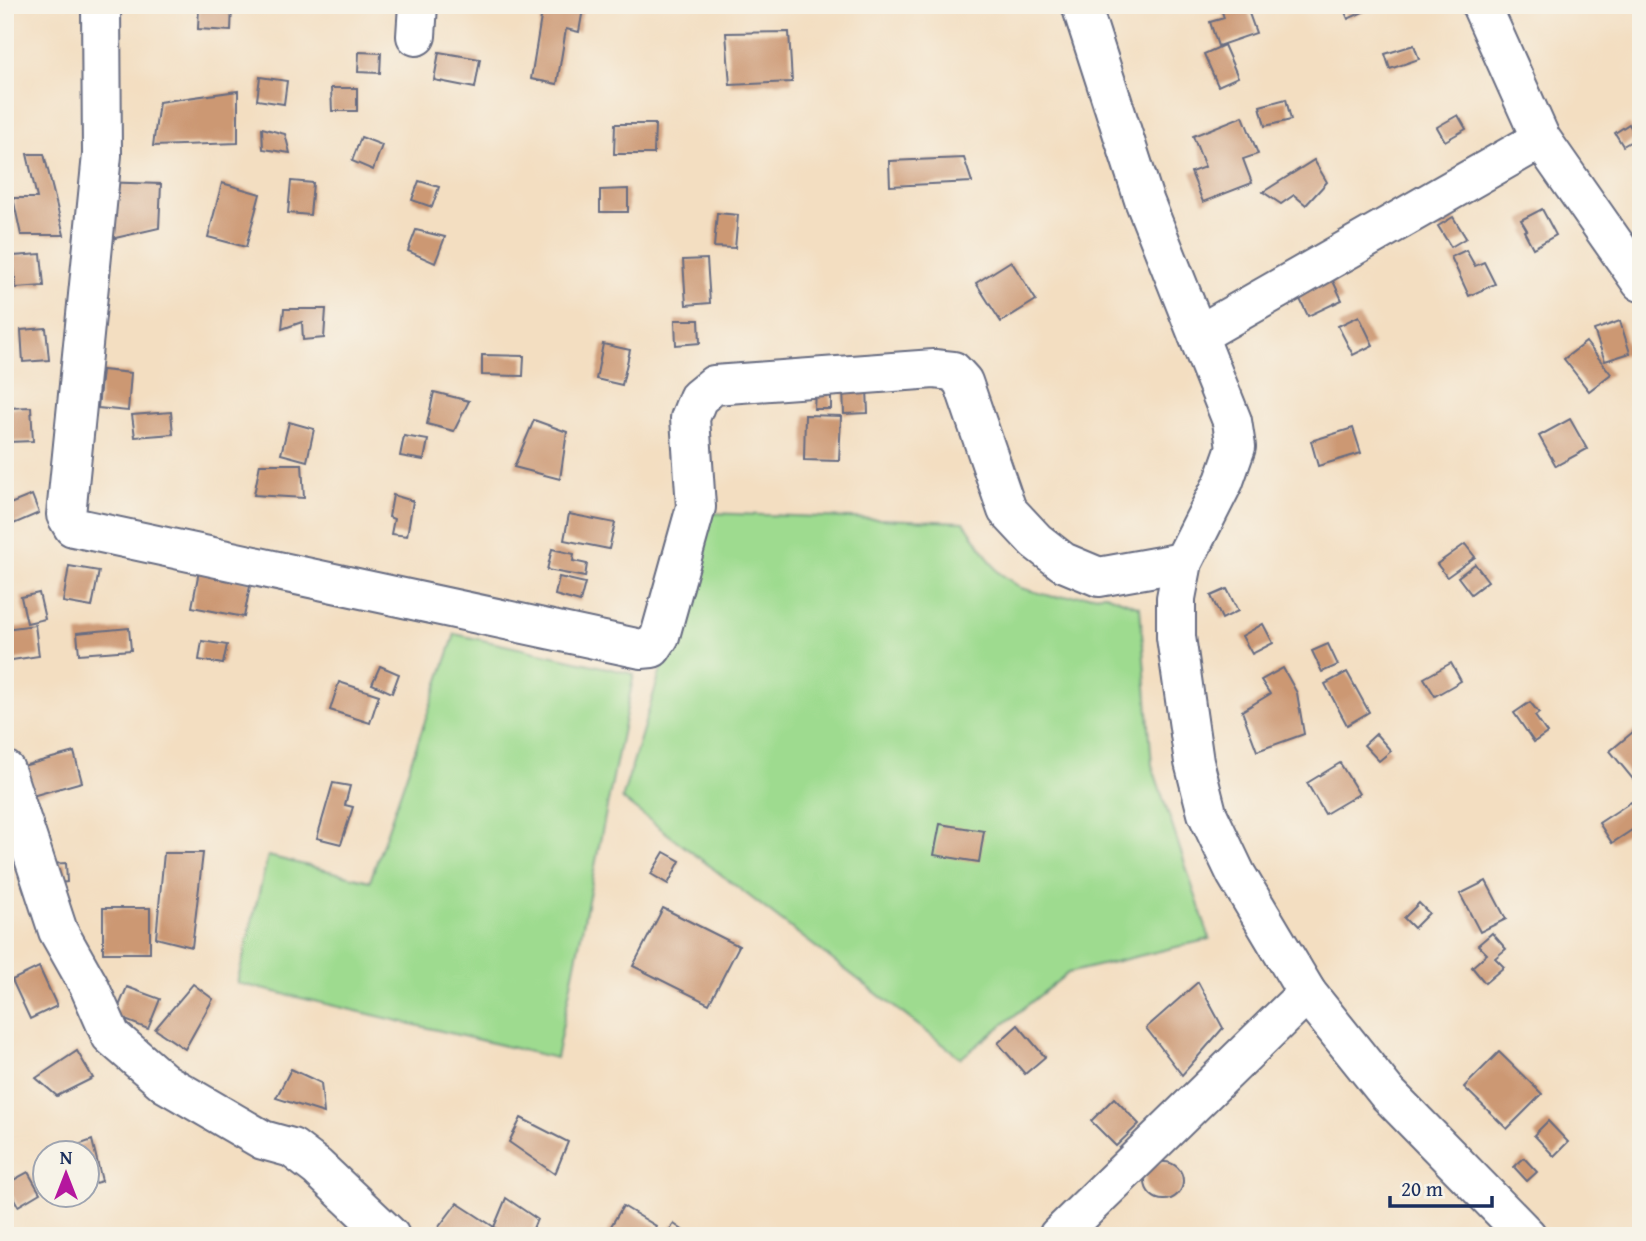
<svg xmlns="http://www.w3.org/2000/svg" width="1646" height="1241" viewBox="0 0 1646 1241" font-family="'Gentium Book Plus',serif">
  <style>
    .green { fill: #9edb8f; stroke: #5c8576; stroke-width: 2 }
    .building { fill: #cc9873 }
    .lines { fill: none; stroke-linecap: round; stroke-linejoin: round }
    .minor-casing { stroke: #676c81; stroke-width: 42 }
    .minor { stroke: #fff; stroke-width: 38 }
  </style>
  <rect width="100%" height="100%" fill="#f7f3e8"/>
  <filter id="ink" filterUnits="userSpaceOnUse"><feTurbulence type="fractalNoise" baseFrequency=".0143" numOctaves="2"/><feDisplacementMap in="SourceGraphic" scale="14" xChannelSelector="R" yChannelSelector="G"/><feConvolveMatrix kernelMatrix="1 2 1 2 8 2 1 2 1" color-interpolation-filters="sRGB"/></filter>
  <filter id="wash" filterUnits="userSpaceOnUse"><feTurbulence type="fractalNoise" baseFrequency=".00686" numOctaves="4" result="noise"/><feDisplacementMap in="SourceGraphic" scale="28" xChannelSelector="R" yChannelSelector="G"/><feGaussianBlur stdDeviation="1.57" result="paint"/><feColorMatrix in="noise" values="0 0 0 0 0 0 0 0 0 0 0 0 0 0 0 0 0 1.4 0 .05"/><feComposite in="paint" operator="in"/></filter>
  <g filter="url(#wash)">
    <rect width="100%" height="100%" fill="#f3dec1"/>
    <g class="green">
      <polygon points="708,513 964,522 998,572 1021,588 1054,597 1105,594 1140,607 1152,765 1210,939 1068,973 961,1058 622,799"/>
      <polygon points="455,634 634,674 556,1058 237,983 268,856 370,881"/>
    </g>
    <g id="blocks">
      <g class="building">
        <polygon points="199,5 232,5 231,31 198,29"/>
        <polygon points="543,5 558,5 583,9 579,32 566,29 557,84 531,79"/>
        <polygon points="1220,5 1246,5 1256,33 1218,46 1210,22 1224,18"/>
        <polygon points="1342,5 1378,5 1348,19"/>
        <polygon points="789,32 792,82 730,85 726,33"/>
        <polygon points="1224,45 1238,77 1218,86 1204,54"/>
        <polygon points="1414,45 1419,59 1390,69 1385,54"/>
        <polygon points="359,52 381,53 380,73 358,72"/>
        <polygon points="439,52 480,59 475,88 434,80"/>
        <polygon points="260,77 287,81 284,104 257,100"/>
        <polygon points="331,88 357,88 357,111 332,111"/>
        <polygon points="238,91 238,143 153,146 159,102"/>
        <polygon points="1286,99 1291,120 1265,126 1260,106"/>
        <polygon points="1458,115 1466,129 1445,141 1437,127"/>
        <polygon points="1243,116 1258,154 1243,159 1252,183 1203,202 1191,172 1205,167 1193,136"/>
        <polygon points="615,124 655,124 654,154 614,154"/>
        <polygon points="1629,124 1637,138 1623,146 1615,133"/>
        <polygon points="262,128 285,134 290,153 263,149"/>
        <polygon points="361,137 382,145 373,170 352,161"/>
        <polygon points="27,154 44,154 64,235 21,235 13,198 37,198"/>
        <polygon points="964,158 972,182 890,186 889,161"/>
        <polygon points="1314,160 1327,182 1306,205 1294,195 1281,204 1263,192"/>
        <polygon points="291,181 313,183 310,215 288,213"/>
        <polygon points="419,181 439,187 432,207 412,200"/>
        <polygon points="99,182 161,184 159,228 111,239"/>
        <polygon points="222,183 260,194 246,247 208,237"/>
        <polygon points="628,189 628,212 600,212 600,190"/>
        <polygon points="1542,209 1556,235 1533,248 1524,231 1527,230 1521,220"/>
        <polygon points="717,213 738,215 735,248 714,247"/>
        <polygon points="1453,217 1466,238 1451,247 1438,226"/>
        <polygon points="416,230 445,237 435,263 408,251"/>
        <polygon points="1466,250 1475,266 1484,262 1495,284 1469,296 1451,257"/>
        <polygon points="41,254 44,286 16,288 13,256"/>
        <polygon points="707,259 710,303 686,305 683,260"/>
        <polygon points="1011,261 1036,300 1001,322 976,283"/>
        <polygon points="1332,279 1342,300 1308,316 1298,295"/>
        <polygon points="284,309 326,309 324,338 303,340 302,322 282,329"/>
        <polygon points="1359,316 1373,345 1353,355 1338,326"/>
        <polygon points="675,320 699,320 700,343 676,345"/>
        <polygon points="1620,321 1630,353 1605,361 1594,330"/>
        <polygon points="46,328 49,360 23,362 21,330"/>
        <polygon points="1586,342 1611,374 1589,391 1564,359"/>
        <polygon points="603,344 630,350 622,385 596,379"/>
        <polygon points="482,355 524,356 523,376 482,375"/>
        <polygon points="102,370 131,373 128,411 98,408"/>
        <polygon points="867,388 868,413 844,414 843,389"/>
        <polygon points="434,392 469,401 454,431 427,424"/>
        <polygon points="815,393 831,393 831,409 814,409"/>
        <polygon points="31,407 33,441 8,442 7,408"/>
        <polygon points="171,412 173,434 135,437 132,415"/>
        <polygon points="805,415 841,416 839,461 804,460"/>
        <polygon points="1570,419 1587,449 1556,466 1539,436"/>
        <polygon points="534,420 567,432 560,479 514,467"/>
        <polygon points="289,422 314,429 307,461 281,454"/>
        <polygon points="1353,428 1361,453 1318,466 1311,441"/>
        <polygon points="404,436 428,440 424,460 400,456"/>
        <polygon points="260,464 302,464 304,498 254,495"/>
        <polygon points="32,495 39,513 9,526 5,517 5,506"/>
        <polygon points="393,495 413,501 407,536 391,534 394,519 389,517"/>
        <polygon points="569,514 615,523 609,549 564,540"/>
        <polygon points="1465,544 1475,557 1447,577 1437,564"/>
        <polygon points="552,549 574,554 573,561 587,564 585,577 547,570"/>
        <polygon points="1475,564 1488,581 1471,594 1458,577"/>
        <polygon points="69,566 99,571 92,607 63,602"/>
        <polygon points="199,571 251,581 244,617 192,607"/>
        <polygon points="559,577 585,583 580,602 555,595"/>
        <polygon points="1227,589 1238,611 1222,619 1211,596"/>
        <polygon points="39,593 45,619 27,623 21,597"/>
        <polygon points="1263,624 1273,643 1252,654 1242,636"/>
        <polygon points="35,625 39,656 5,661 5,629"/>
        <polygon points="129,628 131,650 79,654 77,633"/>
        <polygon points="202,641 227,645 223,664 199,660"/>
        <polygon points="1328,644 1338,665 1322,672 1312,651"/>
        <polygon points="1451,663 1461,681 1435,696 1424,678"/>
        <polygon points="380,666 399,674 392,693 372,684"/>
        <polygon points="1283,668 1297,693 1304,734 1257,751 1242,711 1270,694 1261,680"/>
        <polygon points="1347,672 1369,712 1347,725 1325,684"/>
        <polygon points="339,682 379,695 370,723 330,710"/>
        <polygon points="1530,702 1539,713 1535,716 1547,733 1534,742 1514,713"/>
        <polygon points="1639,727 1641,729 1641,789 1610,751"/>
        <polygon points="1376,734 1391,751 1379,761 1364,745"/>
        <polygon points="74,752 82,782 32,796 23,766"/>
        <polygon points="1340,763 1359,794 1325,814 1307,783"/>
        <polygon points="333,783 350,786 345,805 353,807 341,844 317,838"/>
        <polygon points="1631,802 1641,815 1641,824 1612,843 1599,823"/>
        <polygon points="940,824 984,831 979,862 934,855"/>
        <polygon points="664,852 680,861 668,884 651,874"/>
        <polygon points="164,853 203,853 192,947 156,938"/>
        <polygon points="66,863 67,882 51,884 49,864"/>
        <polygon points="1486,881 1506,919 1480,932 1460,894"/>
        <polygon points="1419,903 1429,913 1414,928 1404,918"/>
        <rect x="103" y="908" width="47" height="45"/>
        <polygon points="663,908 739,946 709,1004 633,966"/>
        <polygon points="1492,933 1506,949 1495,958 1504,967 1485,983 1472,967 1487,954 1478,945"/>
        <polygon points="39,967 57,1006 30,1019 12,980"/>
        <polygon points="1198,982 1223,1028 1182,1075 1146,1028"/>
        <polygon points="193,984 213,999 185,1049 155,1029"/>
        <polygon points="127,987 160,999 148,1029 115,1016"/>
        <polygon points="1018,1025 1045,1057 1025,1074 998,1043"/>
        <polygon points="77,1051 93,1078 57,1096 36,1078"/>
        <polygon points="1499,1052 1542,1094 1507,1129 1464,1087"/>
        <polygon points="291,1069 321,1083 324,1113 276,1098"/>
        <polygon points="1114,1098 1139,1124 1116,1146 1091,1121"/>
        <polygon points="521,1118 568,1142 555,1174 509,1142"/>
        <polygon points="1548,1121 1568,1142 1554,1156 1534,1135"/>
        <polygon points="92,1140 102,1181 88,1185 88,1154 56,1153"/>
        <polygon points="1524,1158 1537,1172 1527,1181 1514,1167"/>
        <circle cx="1164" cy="1181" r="19"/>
        <polygon points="28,1172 40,1193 18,1206 6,1184"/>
        <polygon points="506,1198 537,1219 530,1236 507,1236 494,1227"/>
        <polygon points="457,1203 494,1227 487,1236 432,1236"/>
        <polygon points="623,1206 656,1226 651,1236 605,1236"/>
        <polygon points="674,1224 691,1236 665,1236"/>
      </g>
    </g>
  </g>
  <g filter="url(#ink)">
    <use href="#blocks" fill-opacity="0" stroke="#676c81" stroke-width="2"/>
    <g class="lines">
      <defs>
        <g id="minor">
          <polyline points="101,5 102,155 66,515 73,527 641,649 652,648 660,636 696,507 690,418 698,398 714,385 934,369 953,371 963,382 1007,510 1036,541 1063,562 1099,577 1183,562"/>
          <polyline points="1081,5 1144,200 1232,421 1236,447 1224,481 1183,562 1176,598 1176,637 1194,762 1207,813 1236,874 1307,993 1387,1093 1527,1236"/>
          <polyline points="1481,5 1541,139 1641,282"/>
          <polyline points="416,36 418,5"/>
          <polyline points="1198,335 1541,139"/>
          <polyline points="5,770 58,931 89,986 111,1036 165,1083 263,1140 292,1148 317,1167 390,1236"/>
          <polyline points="1058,1236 1307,993"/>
        </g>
      </defs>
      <use href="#minor" class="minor-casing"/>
      <use href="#minor" class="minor"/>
    </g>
  </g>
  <rect width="1646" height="1241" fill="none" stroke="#f7f3e8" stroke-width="28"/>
  <g transform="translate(66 1174)"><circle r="33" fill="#f7f3e8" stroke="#9fa5b1" stroke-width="2"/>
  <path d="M0-5L12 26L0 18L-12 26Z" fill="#b5179e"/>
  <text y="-10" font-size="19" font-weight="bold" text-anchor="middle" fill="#1b2f5e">N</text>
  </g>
  <path d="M1390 1196v10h102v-10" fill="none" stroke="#1b2f5e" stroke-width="3.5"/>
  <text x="1401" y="1196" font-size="21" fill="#1b2f5e" stroke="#f7f3e8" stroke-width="5" paint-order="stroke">20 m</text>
</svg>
